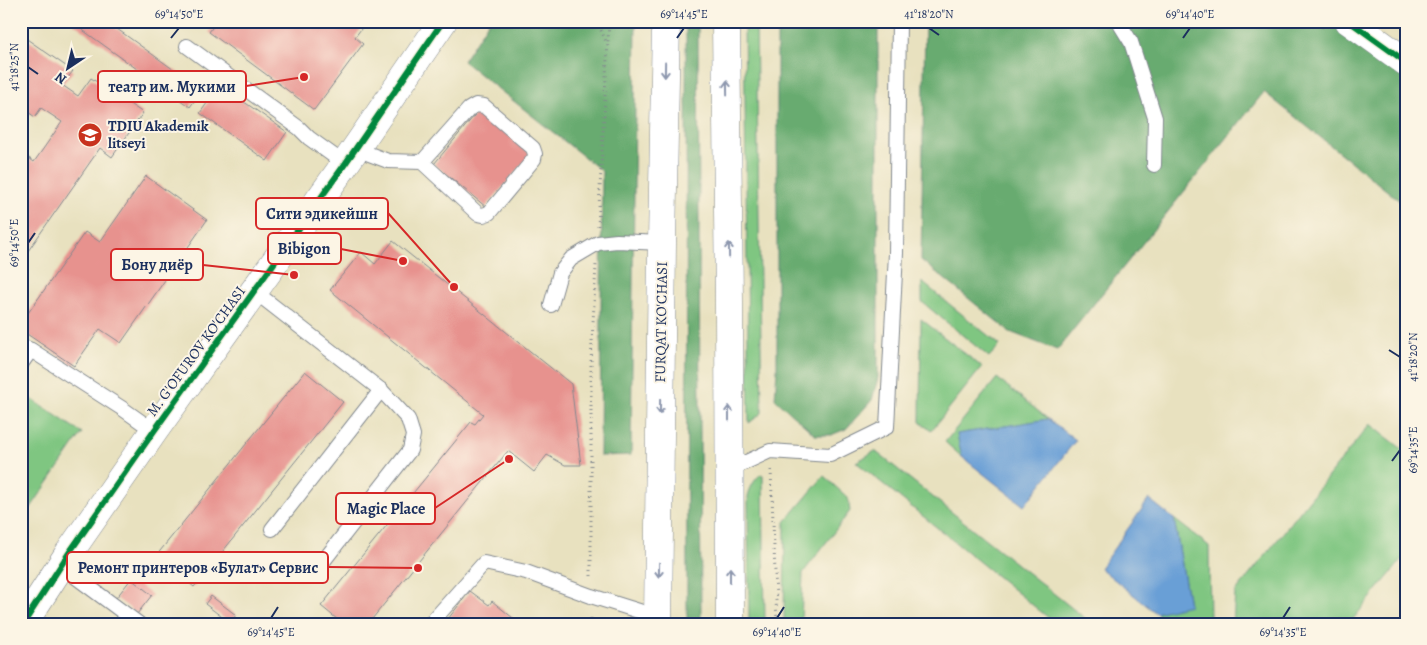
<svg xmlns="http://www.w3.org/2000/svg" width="1427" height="645" viewBox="0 0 1427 645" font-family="Alegreya,serif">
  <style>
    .green { fill: #7fc681; stroke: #4d7a70 }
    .forest { fill: #67ab6f; stroke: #416d66 }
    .water { fill: #699fd6; stroke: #42679a }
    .building { fill: #e7928e }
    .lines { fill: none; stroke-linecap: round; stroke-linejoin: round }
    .lane-casing { stroke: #82888e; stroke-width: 16 }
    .street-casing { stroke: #82888e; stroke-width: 29 }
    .primary-casing { stroke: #82888e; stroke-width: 29 }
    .path { stroke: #82888e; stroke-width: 3; stroke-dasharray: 1 4; stroke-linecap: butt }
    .lane { stroke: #fff; stroke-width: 14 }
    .street { stroke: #fff; stroke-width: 28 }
    .primary { stroke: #fff; stroke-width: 28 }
    .cycleway-casing { stroke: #fcf5e5; stroke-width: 9 }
    .cycleway { stroke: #00873e; stroke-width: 6 }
    .oneway { stroke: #8d97ae }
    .ticks { fill: none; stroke: #1b2f5e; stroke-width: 2 }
    .labels { text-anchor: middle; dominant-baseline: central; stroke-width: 4; stroke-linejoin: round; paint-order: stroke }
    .poi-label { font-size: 15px; font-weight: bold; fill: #1b2f5e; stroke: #fcf5e5; text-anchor: start }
    .street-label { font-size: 15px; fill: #1b2f5e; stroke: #fcf5e5 }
    .leader { fill: none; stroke: #d62828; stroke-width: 2 }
    .callout-dot { fill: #d62828; stroke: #fcf5e5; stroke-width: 2 }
    .callout { fill: #fcf5e5; stroke: #d62828; stroke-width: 2 }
    .callout-label { font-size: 16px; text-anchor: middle; font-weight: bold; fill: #1b2f5e }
    .neatline { fill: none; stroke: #1b2f5e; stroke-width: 2 }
    .ticks-label { font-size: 12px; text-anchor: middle; fill: #1b2f5e }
  </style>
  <rect width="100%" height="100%" fill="#fcf5e5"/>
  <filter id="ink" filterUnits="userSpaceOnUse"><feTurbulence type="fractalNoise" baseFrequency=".02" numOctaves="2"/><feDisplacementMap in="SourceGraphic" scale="10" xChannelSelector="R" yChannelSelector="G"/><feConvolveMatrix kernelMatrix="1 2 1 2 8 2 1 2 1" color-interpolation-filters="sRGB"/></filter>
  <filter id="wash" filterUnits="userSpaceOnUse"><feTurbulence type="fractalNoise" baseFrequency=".0096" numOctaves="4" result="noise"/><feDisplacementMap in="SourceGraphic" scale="20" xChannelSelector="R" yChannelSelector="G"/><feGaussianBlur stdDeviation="1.12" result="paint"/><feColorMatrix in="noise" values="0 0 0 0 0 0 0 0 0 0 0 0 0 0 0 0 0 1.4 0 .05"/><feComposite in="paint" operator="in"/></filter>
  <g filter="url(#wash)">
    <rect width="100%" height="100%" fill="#e8e1bf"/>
    <g class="green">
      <polygon points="744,21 756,21 762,413 749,423"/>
      <polygon points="922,282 1000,345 989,357 922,302"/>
      <polygon points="921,319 982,367 931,431 920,422"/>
      <polygon points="997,378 1048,419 957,434 962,457 945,442"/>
      <polygon points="21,392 82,433 21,522"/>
      <polygon points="1370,424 1406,452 1406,555 1349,624 1233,624 1235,593"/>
      <polygon points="875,451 1092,624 1056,624 856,462"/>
      <path d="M761 474 763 475 765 624H749L748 496C750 488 754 480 761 474Z"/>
      <polygon points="824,476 848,498 850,511 803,573 801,624 784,624 785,522"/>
      <polygon points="1174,519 1209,546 1210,624 1170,624 1156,613 1189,604"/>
    </g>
    <g class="forest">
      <polygon points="489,21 636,21 631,455 600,456 602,171 463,61"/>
      <polygon points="686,21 698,21 701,624 687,624"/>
      <polygon points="777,21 878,21 878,378 872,400 846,429 831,435 815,435 775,399 777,369"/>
      <polygon points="925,21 1331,21 1406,73 1406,206 1264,92 1057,350 1010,332 921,260"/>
    </g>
    <g class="water">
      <polygon points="1048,419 1076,440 1024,506 962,457 957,434"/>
      <polygon points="1149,499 1174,519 1189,605 1156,613 1100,568"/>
    </g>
    <g id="blocks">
      <g class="building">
        <polygon points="70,21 116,21 113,26 202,90 190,107"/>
        <polygon points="217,21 367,21 355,37 363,44 314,110 209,32"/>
        <polygon points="21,35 73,71 62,85 78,96 91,78 143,113 112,157 100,148 21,261 21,160 25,155 34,162 62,122 41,108 35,117 21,107"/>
        <polygon points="220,85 287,132 267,161 200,113"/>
        <polygon points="479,110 531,154 486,207 434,164"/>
        <polygon points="146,176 207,220 121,343 100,329 74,366 21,330 21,323 85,232 100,242"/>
        <polygon points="393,241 571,384 581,465 565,465 547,455 534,472 508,451 368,624 343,624 321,606 471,422 475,424 483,414 330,290 361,252 375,264"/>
        <polygon points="305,371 343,402 194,587 156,556"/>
        <polygon points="131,579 152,595 137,614 116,598"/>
        <polygon points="470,591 489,605 492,601 513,618 510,621 513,624 444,624"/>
        <polygon points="211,596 236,615 230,623 205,604"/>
      </g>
    </g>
  </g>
  <g filter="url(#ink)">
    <use href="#blocks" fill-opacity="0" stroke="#82888e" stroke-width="1"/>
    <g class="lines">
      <defs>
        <g id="lane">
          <polyline points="1118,21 1131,42 1155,118 1154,165"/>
          <polyline points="187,46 299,128 309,138 345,164"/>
          <polyline points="356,149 388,161 422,162 478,214 483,215 489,213 534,159 535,154 533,148 484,106 476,105 469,109 422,162"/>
          <polyline points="254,291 381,390 272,529"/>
          <polyline points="551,305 560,273 571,259 598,243 617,241 662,243"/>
          <polyline points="21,346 31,350 21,364"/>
          <polyline points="31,350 123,409 154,431"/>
          <polyline points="729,470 770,451 830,455 887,427 896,253 899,21"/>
          <polyline points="61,566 139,624"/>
          <polyline points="318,568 410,450 413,435 408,419 381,390"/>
          <polyline points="430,624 484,563 526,572 591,596 658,617"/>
        </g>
        <g id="street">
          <polyline points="1349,21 1406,62"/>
          <polyline points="23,624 69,553 154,431 345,164 443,21"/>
        </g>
        <g id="primary">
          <polyline points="726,21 729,302 730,624"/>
          <polyline points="658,624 662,243 666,21"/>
        </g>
      </defs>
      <use href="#lane" class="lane-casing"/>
      <use href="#street" class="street-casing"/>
      <use href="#primary" class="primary-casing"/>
      <g class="path">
        <polyline points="597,21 607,44"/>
        <polyline points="1314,21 1324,28"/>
        <polyline points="598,226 609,21"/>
        <polyline points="771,470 777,624"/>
        <polyline points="591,576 591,362 596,265"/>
        <polyline points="591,624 591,614"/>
      </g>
      <use href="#lane" class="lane"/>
      <use href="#street" class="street"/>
      <use href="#primary" class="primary"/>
      <defs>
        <g id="cycleway">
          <polyline points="1349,21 1406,62"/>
          <polyline points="23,624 69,553 154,431 345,164 443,21"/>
        </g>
      </defs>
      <use href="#cycleway" class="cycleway-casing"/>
      <use href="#cycleway" class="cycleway"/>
    </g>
    <defs><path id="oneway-shaft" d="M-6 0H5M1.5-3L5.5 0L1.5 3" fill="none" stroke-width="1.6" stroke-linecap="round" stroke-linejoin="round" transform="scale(1.25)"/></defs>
    <g class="oneway">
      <use href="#oneway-shaft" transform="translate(665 70) rotate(91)"/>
      <use href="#oneway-shaft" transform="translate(727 88) rotate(-91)"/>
      <use href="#oneway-shaft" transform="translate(729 250) rotate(-91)"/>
      <use href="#oneway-shaft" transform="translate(660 407) rotate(91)"/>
      <use href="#oneway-shaft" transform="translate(729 413) rotate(-90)"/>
      <use href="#oneway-shaft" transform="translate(659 570) rotate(91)"/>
      <use href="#oneway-shaft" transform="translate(730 575) rotate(-90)"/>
    </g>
  </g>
  <path class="ticks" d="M929 28 939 35M171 38 179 28M677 38 684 28M1183 38 1190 28M28 67 38 74M28 243 35 233M1389 350 1400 357M1392 461 1400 450M271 618 278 607M777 618 784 607M1283 618 1290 607"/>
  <defs>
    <symbol id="school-disc" viewBox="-11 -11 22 22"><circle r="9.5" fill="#c8321e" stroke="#fcf5e5"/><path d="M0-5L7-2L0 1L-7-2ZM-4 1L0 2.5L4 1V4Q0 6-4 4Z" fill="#fff"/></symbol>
  </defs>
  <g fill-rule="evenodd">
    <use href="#school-disc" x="76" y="121" width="28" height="28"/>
  </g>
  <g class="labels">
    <g class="poi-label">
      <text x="108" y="126">TDIU Akademik<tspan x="108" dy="17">litseyi</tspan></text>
    </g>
    <g class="street-label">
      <text transform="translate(661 322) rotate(-89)">FURQAT KO'CHASI</text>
      <text transform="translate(196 351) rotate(-54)">M. G'OFUROV KO'CHASI</text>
    </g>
  </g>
  <path class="leader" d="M304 77L246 86M454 287L388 213M403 261L341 249M294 275L203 265M509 459L435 508M418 568L328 567"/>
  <g class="callout-dot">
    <circle cx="304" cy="77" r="5"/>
    <circle cx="454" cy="287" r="5"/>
    <circle cx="403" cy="261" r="5"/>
    <circle cx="294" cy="275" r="5"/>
    <circle cx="509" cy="459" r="5"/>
    <circle cx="418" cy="568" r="5"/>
  </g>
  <g class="callout">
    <rect x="98" y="71" width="148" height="31" rx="5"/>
    <rect x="256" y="198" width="132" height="31" rx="5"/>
    <rect x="268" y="233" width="73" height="31" rx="5"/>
    <rect x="111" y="249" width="92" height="31" rx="5"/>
    <rect x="336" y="493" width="99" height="31" rx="5"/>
    <rect x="67" y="552" width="261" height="31" rx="5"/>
  </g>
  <g class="callout-label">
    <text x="172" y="92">театр им. Мукими</text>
    <text x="322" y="219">Сити эдикейшн</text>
    <text x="304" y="254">Bibigon</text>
    <text x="157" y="270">Бону диёр</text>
    <text x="386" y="514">Magic Place</text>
    <text x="198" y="573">Ремонт принтеров «Булат» Сервис</text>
  </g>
  <rect width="1427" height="645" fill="none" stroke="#fcf5e5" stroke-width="55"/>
  <g transform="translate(68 68) rotate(215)" stroke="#fcf5e5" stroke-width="4" paint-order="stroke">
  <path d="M0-4L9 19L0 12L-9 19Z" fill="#1b2f5e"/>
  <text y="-8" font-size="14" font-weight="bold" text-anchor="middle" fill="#1b2f5e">N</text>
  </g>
  <rect x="28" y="28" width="1372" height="590" class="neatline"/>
  <g class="ticks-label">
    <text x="179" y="18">69°14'50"E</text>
    <text x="684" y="18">69°14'45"E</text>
    <text x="929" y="18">41°18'20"N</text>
    <text x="1190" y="18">69°14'40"E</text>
    <text transform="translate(14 67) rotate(-90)" y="4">41°18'25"N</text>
    <text transform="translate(14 243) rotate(-90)" y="4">69°14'50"E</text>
    <text transform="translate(1413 357) rotate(-90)" y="4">41°18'20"N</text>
    <text transform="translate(1413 450) rotate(-90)" y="4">69°14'35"E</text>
    <text x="271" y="636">69°14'45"E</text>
    <text x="777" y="636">69°14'40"E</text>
    <text x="1283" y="636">69°14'35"E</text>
  </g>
</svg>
